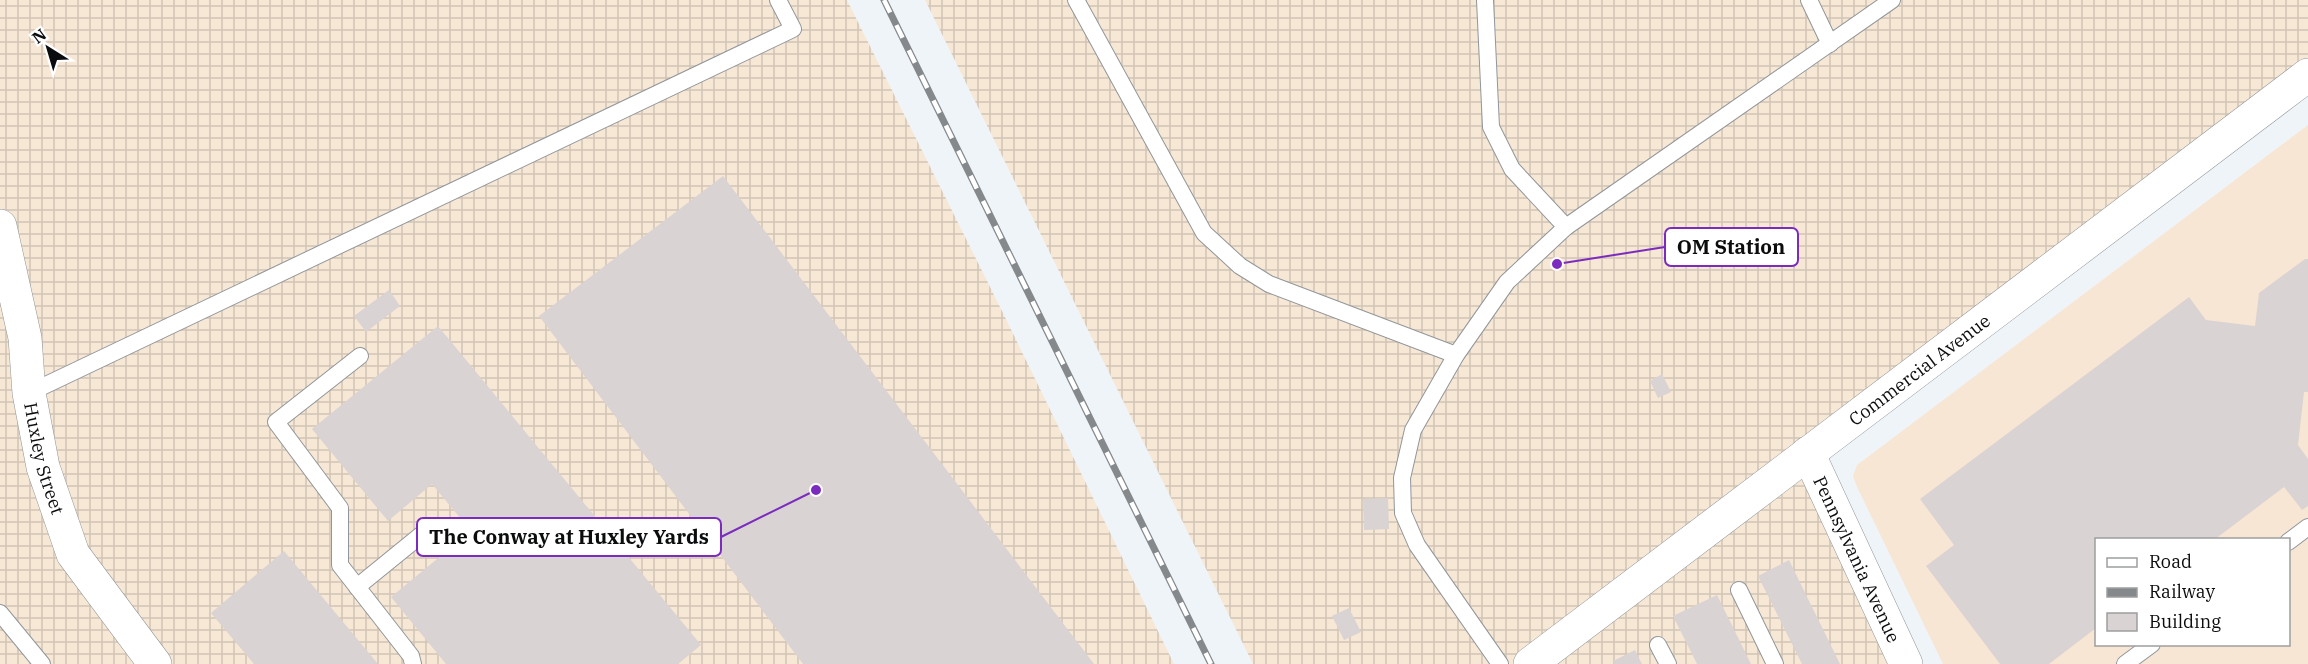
<svg xmlns="http://www.w3.org/2000/svg" width="2308" height="664" viewBox="0 0 2308 664" font-family="'IBM Plex Serif',serif">
  <style>
    .industrial { fill: url(#industrial-grid) }
    .education { fill: #f8e6d5; fill-rule: evenodd }
    .building { fill: #dad3d3 }
    .lines { fill: none; stroke-linecap: round; stroke-linejoin: round }
    .service-casing { stroke: #91969a; stroke-width: 18 }
    .minor-casing { stroke: #91969a; stroke-width: 34 }
    .tertiary-casing { stroke: #91969a; stroke-width: 34 }
    .service { stroke: #fff; stroke-width: 16 }
    .minor { stroke: #fff; stroke-width: 33 }
    .tertiary { stroke: #fff; stroke-width: 33 }
    .rail-casing { stroke: #85898c; stroke-width: 7 }
    .rail { stroke: #fff; stroke-width: 4.5; stroke-dasharray: 14; stroke-linecap: butt }
    .labels { text-anchor: middle; dominant-baseline: central; stroke-width: 4.5; stroke-linejoin: round; paint-order: stroke }
    .street-label { font-size: 18px; fill: #0a0c0d; stroke: #fff }
    .leader { fill: none; stroke: #7b2cbf; stroke-width: 2 }
    .callout-dot { fill: #7b2cbf; stroke: #fff; stroke-width: 2 }
    .callout { fill: #fff; stroke: #7b2cbf; stroke-width: 2 }
    .callout-label { font-size: 20px; text-anchor: middle; font-weight: bold; fill: #0a0c0d }
  </style>
  <defs>
    <pattern id="industrial-grid" width="8" height="8" patternUnits="userSpaceOnUse" patternTransform="scale(1.5)"><rect width="8" height="8" fill="#f7e7d5"/><path d="M0 4h8M4 0v8" fill="none" stroke="#d2c5b6"/></pattern>
  </defs>
  <rect width="100%" height="100%" fill="#eff4f9"/>
  <g class="industrial">
    <polygon points="0,0 847,0 1002,311 1174,664 0,664"/>
    <polygon points="925,0 2308,0 2308,75 1808,453 1906,664 1253,664"/>
  </g>
  <path class="education" d="M2308 125V664H1943L1857 487 1853 476 1857 465ZM2096 540H2288V644H2096Z"/>
  <g class="building">
    <polygon points="723,176 1094,664 803,664 539,316"/>
    <polygon points="2305,259 2308,259 2308,392 2304,392 2298,445 2308,459 2308,506 2302,510 2284,487 2214,540 2096,540 2096,628 2049,664 2000,664 1926,566 1954,545 1920,499 2189,297 2206,320 2255,326 2259,293"/>
    <polygon points="389,290 400,306 366,332 354,316"/>
    <polygon points="438,326 701,645 678,664 446,664 391,597 471,531 432,484 388,521 312,429"/>
    <polygon points="1662,374 1671,392 1658,398 1650,381"/>
    <polygon points="1388,498 1389,529 1364,530 1363,499"/>
    <polygon points="284,551 378,664 254,664 211,613"/>
    <polygon points="1789,560 1840,664 1802,664 1758,576"/>
    <polygon points="1717,595 1751,664 1697,664 1673,616"/>
    <polygon points="1349,608 1361,632 1344,640 1332,616"/>
    <polygon points="1635,650 1642,664 1615,664 1613,661"/>
  </g>
  <g class="lines">
    <defs>
      <g id="service">
        <polyline points="1076,0 1204,233 1240,266 1269,284 1456,355"/>
        <polyline points="1485,0 1491,127 1512,169 1566,227"/>
        <polyline points="1809,0 1830,44"/>
        <polyline points="360,356 276,422 340,508 340,565 411,656 413,664"/>
        <polyline points="29,393 793,29 778,0"/>
        <polyline points="2288,542 2308,527"/>
        <polyline points="357,587 432,526"/>
        <polyline points="1739,590 1775,664"/>
        <polyline points="0,613 42,664"/>
        <polyline points="1658,645 1668,664"/>
        <polyline points="1500,664 1417,545 1403,513 1402,478 1413,430 1456,355 1507,282 1566,227 1892,0"/>
        <polyline points="2125,664 2152,644"/>
      </g>
      <g id="minor">
        <path id="s1" d="M0 226 25 338 29 393 43 467 73 554 155 664"/>
        <path id="s2" d="M1808 453 1906 664"/>
      </g>
      <g id="tertiary">
        <path id="s3" d="M1530 664 2308 75"/>
      </g>
    </defs>
    <use href="#service" class="service-casing"/>
    <use href="#minor" class="minor-casing"/>
    <use href="#tertiary" class="tertiary-casing"/>
    <use href="#service" class="service"/>
    <use href="#minor" class="minor"/>
    <use href="#tertiary" class="tertiary"/>
    <defs>
      <polyline id="rail" points="884,0 1211,664"/>
    </defs>
    <use href="#rail" class="rail-casing"/>
    <use href="#rail" class="rail"/>
  </g>
  <g class="labels">
    <g class="street-label">
      <text stroke="none"><textPath href="#s3" startOffset="488">Commercial Avenue</textPath></text>
      <text stroke="none"><textPath href="#s1" startOffset="237">Huxley Street</textPath></text>
      <text stroke="none"><textPath href="#s2" startOffset="117">Pennsylvania Avenue</textPath></text>
    </g>
  </g>
  <path class="leader" d="M1557 264L1665 247M816 490L721 537"/>
  <g class="callout-dot">
    <circle cx="1557" cy="264" r="6"/>
    <circle cx="816" cy="490" r="6"/>
  </g>
  <g class="callout">
    <rect x="1665" y="228" width="133" height="38" rx="6"/>
    <rect x="417" y="518" width="304" height="38" rx="6"/>
  </g>
  <g class="callout-label">
    <text x="1731" y="254">OM Station</text>
    <text x="569" y="544">The Conway at Huxley Yards</text>
  </g>
  <rect x="2095" y="538" width="195" height="108" fill="#ffffff" stroke="#9d9e9e" stroke-width="1.5"/>
  <rect x="2107" y="558" width="30" height="9" fill="#ffffff" stroke="#9d9e9e" stroke-width="1.5"/>
  <text x="2149" y="568" font-size="18" fill="#0a0c0d">Road</text>
  <rect x="2107" y="588" width="30" height="9" fill="#85898c" stroke="#9d9e9e" stroke-width="1.5"/>
  <text x="2149" y="598" font-size="18" fill="#0a0c0d">Railway</text>
  <rect x="2107" y="613" width="30" height="18" fill="#dad3d3" stroke="#9d9e9e" stroke-width="1.5"/>
  <text x="2149" y="628" font-size="18" fill="#0a0c0d">Building</text>
  <g transform="translate(48 48) rotate(323)" stroke="#ffffff" stroke-width="4.5" paint-order="stroke">
  <path d="M0-4.5L10 22L0 15L-10 22Z" fill="#0a0c0d"/>
  <text y="-9" font-size="16" font-weight="bold" text-anchor="middle" fill="#0a0c0d">N</text>
  </g>
</svg>
